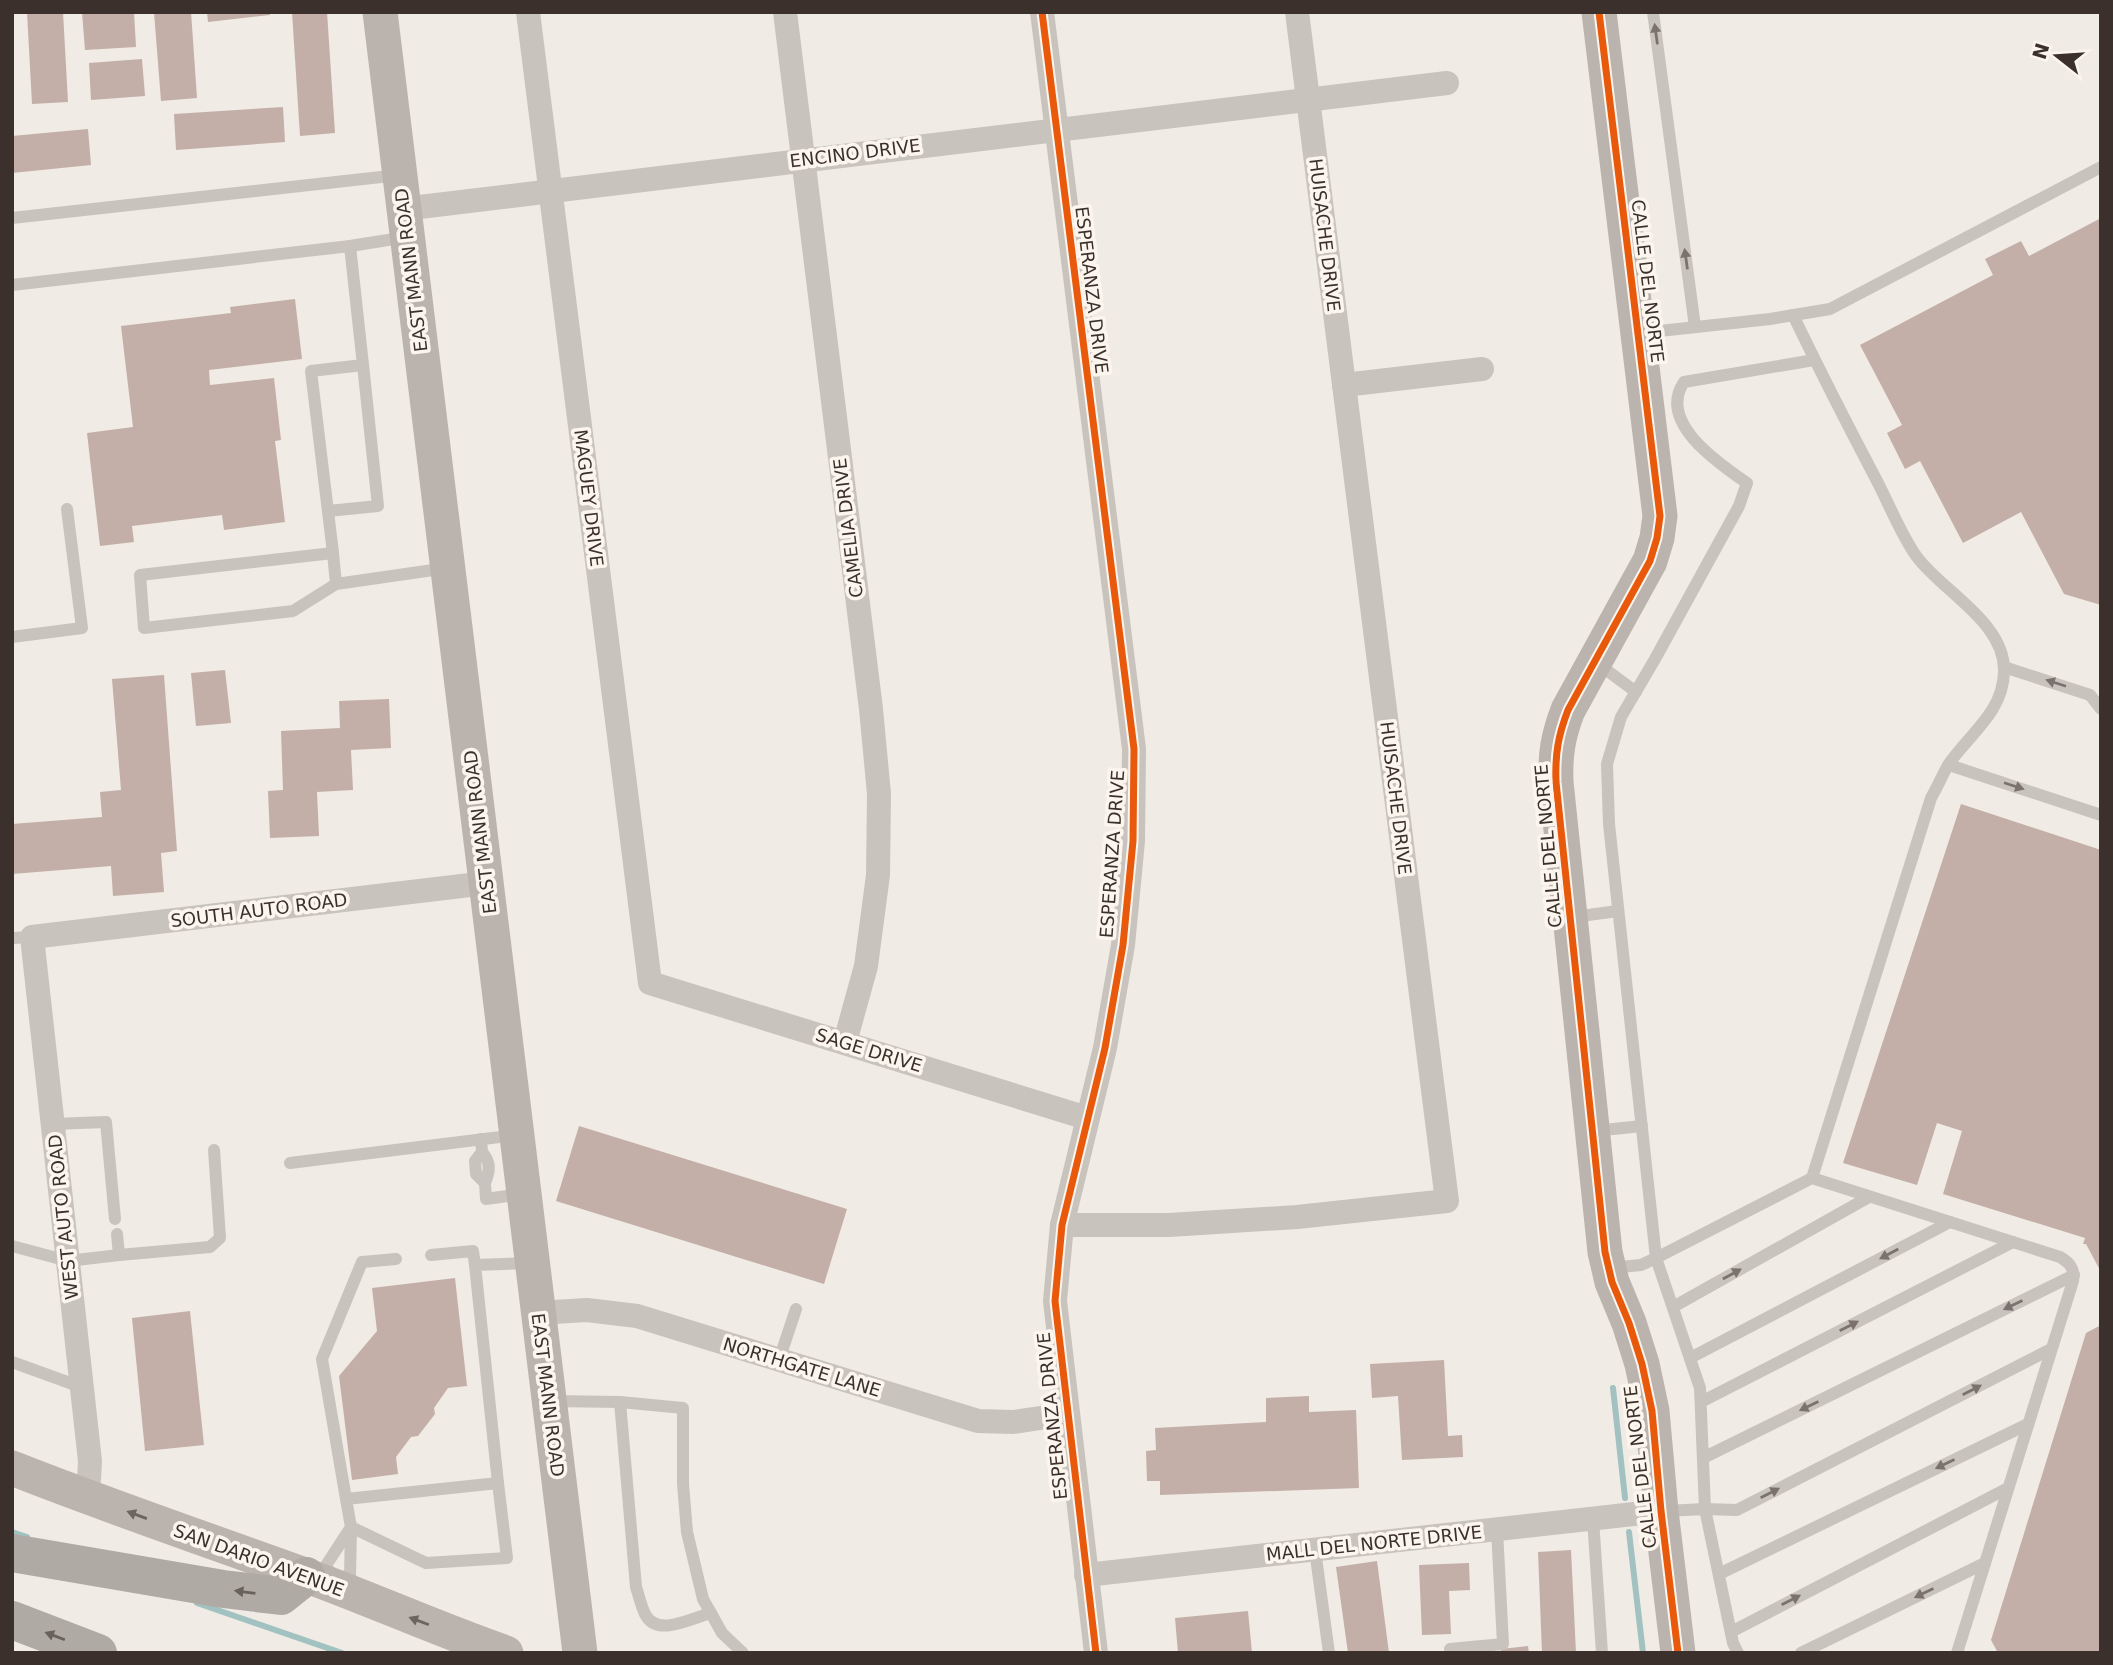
<svg xmlns="http://www.w3.org/2000/svg" width="2113" height="1665" viewBox="0 0 2113 1665" font-family="'DejaVu Sans',sans-serif">
  <style>
    .lines { fill: none; stroke-linecap: round; stroke-linejoin: round }
    .stream { stroke: #a1c2c1; stroke-width: 6 }
    .building { fill: #c3afa7 }
    .lane { stroke: #c9c3be; stroke-width: 12 }
    .street { stroke: #c9c3be; stroke-width: 24 }
    .secondary { stroke: #bab3ae; stroke-width: 35 }
    .highway { stroke: #afaaa4; stroke-width: 38 }
    .cycleway-casing { stroke: #fbf5ee; stroke-width: 11 }
    .cycleway { stroke: #e8590c; stroke-width: 7 }
    .oneway { fill: #7b726d }
    .oneway2 { fill: #6e645f }
    .oneway3 { fill: #69615b }
    .labels { text-anchor: middle; dominant-baseline: central; stroke-width: 7; stroke-linejoin: round; paint-order: stroke }
    .street-label { font-size: 18px; fill: #3b302b; stroke: #fbf5ee }
  </style>
  <rect width="100%" height="100%" fill="#f0ebe5"/>
  <g class="lines">
    <g class="stream">
      <polyline points="1613,1388 1625,1498"/>
      <polyline points="12,1532 27,1537"/>
      <polyline points="1629,1532 1643,1653"/>
      <polyline points="197,1603 342,1653"/>
    </g>
  </g>
  <g class="building">
    <polygon points="27,12 63,12 68,102 32,104"/>
    <polygon points="82,12 134,12 136,47 85,50"/>
    <polygon points="154,12 191,12 197,98 161,101"/>
    <polygon points="207,12 270,12 270,15 208,22"/>
    <polygon points="292,12 327,12 335,133 300,136"/>
    <polygon points="142,59 145,96 91,100 89,63"/>
    <polygon points="283,107 285,142 176,150 174,114"/>
    <polygon points="88,129 91,165 12,173 12,136"/>
    <polygon points="2101,218 2101,605 2064,594 2021,512 1963,543 1920,461 1905,469 1887,433 1902,425 1860,345 1993,275 1985,259 2021,241 2029,256"/>
    <polygon points="295,299 302,359 209,370 210,385 274,378 281,440 275,441 285,522 224,530 222,515 132,526 134,542 100,546 87,433 133,427 121,326 231,313 230,307"/>
    <polygon points="225,670 231,723 196,726 191,673"/>
    <polygon points="164,675 177,851 161,853 164,892 113,896 111,866 12,874 12,824 102,817 100,792 121,790 112,679"/>
    <polygon points="389,699 391,748 351,750 353,790 317,792 319,836 270,838 268,791 283,790 281,731 340,728 339,701"/>
    <polygon points="1961,804 2101,850 2101,1272 2086,1244 2083,1244 2085,1238 1943,1194 1962,1131 1937,1123 1917,1185 1843,1163"/>
    <polygon points="579,1126 847,1209 824,1284 556,1201"/>
    <polygon points="455,1278 467,1386 448,1388 434,1408 435,1414 418,1436 411,1437 396,1457 398,1474 352,1480 339,1376 377,1331 372,1288"/>
    <polygon points="190,1311 204,1445 145,1451 132,1318"/>
    <polygon points="2101,1325 2101,1653 1998,1653 1991,1640 2086,1333"/>
    <polygon points="1444,1360 1448,1436 1462,1435 1463,1457 1402,1460 1398,1396 1372,1398 1370,1364"/>
    <polygon points="1309,1396 1309,1412 1356,1410 1359,1488 1160,1495 1160,1481 1147,1481 1146,1451 1156,1450 1155,1428 1266,1422 1266,1398"/>
    <polygon points="1571,1550 1576,1653 1542,1653 1538,1552"/>
    <polygon points="1377,1561 1389,1653 1348,1653 1336,1567"/>
    <polygon points="1469,1563 1470,1590 1449,1591 1451,1634 1422,1635 1419,1565"/>
    <polygon points="1248,1611 1252,1653 1178,1653 1175,1618"/>
    <polygon points="1528,1646 1529,1653 1501,1653 1501,1649"/>
  </g>
  <g class="lines">
    <g class="lane">
      <polyline points="1653,12 1695,327"/>
      <polyline points="12,218 399,175"/>
      <polyline points="12,285 350,246"/>
      <path d="M1793 315C1820 371 1848 426 1877 481 1889 504 1902 537 1917 557 1943 592 2006 623 2004 672 2003 713 1969 734 1948 765 1942 776 1937 788 1931 798L1812 1178"/>
      <polyline points="1641,333 1770,319 1830,309 2101,167"/>
      <path d="M1814 360 1684 382C1657 422 1718 463 1747 483L1739 506 1655 659 1621 717 1607 764 1609 824 1656 1258 1700 1388 1705 1509 1737 1510 2051 1349"/>
      <polyline points="328,511 378,506 363,365"/>
      <polyline points="333,553 311,371 363,365 350,246 407,237"/>
      <polyline points="336,584 333,553 140,575 144,628 293,611 336,584 447,568"/>
      <polyline points="12,637 82,628 67,509"/>
      <polyline points="1597,663 1636,692"/>
      <polyline points="2004,667 2090,695 2101,709"/>
      <polyline points="1949,765 2101,815"/>
      <polyline points="1573,917 1618,911"/>
      <polyline points="12,938 32,937"/>
      <polyline points="53,1124 106,1122 115,1219"/>
      <polyline points="1594,1131 1642,1126"/>
      <path d="M481 1139 482 1152 475 1161 476 1174 485 1183C490 1171 491 1162 482 1152"/>
      <polyline points="290,1163 516,1135"/>
      <polyline points="485,1183 486,1199 522,1194"/>
      <polyline points="12,1246 68,1261 119,1255 117,1234"/>
      <polyline points="119,1255 210,1247 220,1238 214,1150"/>
      <polyline points="431,1255 473,1251 475,1265"/>
      <path d="M1610 1268 1641 1265 1656 1258 1812 1178 2060 1257C2070 1263 2075 1269 2073 1281L1957 1653"/>
      <polyline points="1673,1307 1869,1197"/>
      <polyline points="1690,1358 1950,1222"/>
      <polyline points="779,1360 796,1309"/>
      <polyline points="12,1362 81,1387"/>
      <polyline points="552,1401 620,1402 683,1408 683,1484 687,1532 703,1599 722,1633 743,1653"/>
      <path d="M620 1402 636 1587C639 1596 641 1606 645 1614 657 1638 692 1618 711 1613"/>
      <polyline points="1701,1402 2013,1242"/>
      <polyline points="1703,1458 2074,1275"/>
      <polyline points="346,1499 322,1359 362,1262 396,1259"/>
      <polyline points="1665,1511 1705,1509 1733,1643 1738,1653"/>
      <polyline points="1593,1519 1602,1653"/>
      <polyline points="351,1527 325,1567 335,1576 350,1577 351,1527 346,1499 498,1483 475,1265 529,1263"/>
      <polyline points="351,1527 426,1563 507,1558 498,1483"/>
      <polyline points="1315,1550 1329,1653"/>
      <polyline points="1719,1574 2028,1424"/>
      <polyline points="1731,1632 2008,1488"/>
      <polyline points="1450,1649 1503,1644 1497,1530"/>
      <polyline points="1801,1653 1985,1563"/>
    </g>
    <g class="street">
      <polyline points="528,12 650,983 1087,1118"/>
      <polyline points="785,12 871,709 879,794 878,875 866,966 845,1042"/>
      <polyline points="1042,12 1134,749 1133,841 1123,945 1105,1048 1062,1225 1055,1301 1096,1653"/>
      <polyline points="403,209 1447,83"/>
      <polyline points="1344,385 1482,369"/>
      <polyline points="1062,1225 1169,1225 1297,1217 1447,1201 1297,12"/>
      <polyline points="537,1313 587,1310 637,1316 978,1421 1013,1422 1067,1414"/>
      <polyline points="88,1498 90,1461 32,937 487,883"/>
      <polyline points="1086,1575 1661,1511"/>
    </g>
    <g class="secondary">
      <polyline points="380,12 580,1653"/>
      <path d="M1599 12 1660 516 1657 538 1650 561 1568 710C1558 736 1555 754 1556 782L1605 1252 1612 1282 1629 1323 1642 1364 1652 1411 1661 1511 1678 1653"/>
      <path d="M12 1468C108 1506 205 1539 302 1574 371 1599 437 1629 506 1653"/>
    </g>
    <g class="highway">
      <polyline points="12,1553 223,1589 281,1596 306,1576"/>
      <polyline points="12,1620 98,1653"/>
    </g>
    <defs>
      <g id="cycleway">
        <polyline points="1042,12 1134,749 1133,841 1123,945 1105,1048 1062,1225 1055,1301 1096,1653"/>
        <path d="M1599 12 1660 516 1657 538 1650 561 1568 710C1558 736 1555 754 1556 782L1605 1252 1612 1282 1629 1323 1642 1364 1652 1411 1661 1511 1678 1653"/>
      </g>
    </defs>
    <use href="#cycleway" class="cycleway-casing"/>
    <use href="#cycleway" class="cycleway"/>
  </g>
  <defs><path id="oneway-solid" d="M-6-.8H1V-3.2L6.5 0L1 3.2V.8H-6Z" transform="scale(1.75)"/></defs>
  <g class="oneway">
    <use href="#oneway-solid" transform="translate(1656 34) rotate(-98)"/>
    <use href="#oneway-solid" transform="translate(1686 259) rotate(-98)"/>
    <use href="#oneway-solid" transform="translate(2056 683) rotate(-162)"/>
    <use href="#oneway-solid" transform="translate(2014 786) rotate(18)"/>
    <use href="#oneway-solid" transform="translate(1889 1254) rotate(152)"/>
    <use href="#oneway-solid" transform="translate(1732 1274) rotate(-29)"/>
    <use href="#oneway-solid" transform="translate(2013 1305) rotate(154)"/>
    <use href="#oneway-solid" transform="translate(1849 1326) rotate(-27)"/>
    <use href="#oneway-solid" transform="translate(1972 1390) rotate(-27)"/>
    <use href="#oneway-solid" transform="translate(1809 1406) rotate(154)"/>
    <use href="#oneway-solid" transform="translate(1945 1464) rotate(154)"/>
    <use href="#oneway-solid" transform="translate(1770 1493) rotate(-27)"/>
    <use href="#oneway-solid" transform="translate(1924 1593) rotate(154)"/>
    <use href="#oneway-solid" transform="translate(1791 1600) rotate(-27)"/>
  </g>
  <g class="oneway2">
    <use href="#oneway-solid" transform="translate(137 1515) rotate(-160)"/>
    <use href="#oneway-solid" transform="translate(419 1621) rotate(-159)"/>
  </g>
  <g class="oneway3">
    <use href="#oneway-solid" transform="translate(245 1592) rotate(-173)"/>
    <use href="#oneway-solid" transform="translate(55 1636) rotate(-159)"/>
  </g>
  <g class="labels">
    <g class="street-label">
      <text transform="translate(855 153) rotate(-7)">ENCINO DRIVE</text>
      <text transform="translate(1325 235) rotate(83)">HUISACHE DRIVE</text>
      <text transform="translate(411 270) rotate(-97)">EAST MANN ROAD</text>
      <text transform="translate(1648 281) rotate(83)">CALLE DEL NORTE</text>
      <text transform="translate(1092 290) rotate(83)">ESPERANZA DRIVE</text>
      <text transform="translate(589 498) rotate(83)">MAGUEY DRIVE</text>
      <text transform="translate(848 528) rotate(-97)">CAMELIA DRIVE</text>
      <text transform="translate(1396 798) rotate(83)">HUISACHE DRIVE</text>
      <text transform="translate(480 832) rotate(-97)">EAST MANN ROAD</text>
      <text transform="translate(1548 846) rotate(-95)">CALLE DEL NORTE</text>
      <text transform="translate(1112 854) rotate(-86)">ESPERANZA DRIVE</text>
      <text transform="translate(259 910) rotate(-7)">SOUTH AUTO ROAD</text>
      <text transform="translate(869 1050) rotate(17)">SAGE DRIVE</text>
      <text transform="translate(63 1217) rotate(-96)">WEST AUTO ROAD</text>
      <text transform="translate(802 1367) rotate(17)">NORTHGATE LANE</text>
      <text transform="translate(548 1395) rotate(83)">EAST MANN ROAD</text>
      <text transform="translate(1052 1416) rotate(-96)">ESPERANZA DRIVE</text>
      <text transform="translate(1640 1467) rotate(-97)">CALLE DEL NORTE</text>
      <text transform="translate(1374 1543) rotate(-6)">MALL DEL NORTE DRIVE</text>
      <text transform="translate(259 1560) rotate(20)">SAN DARIO AVENUE</text>
    </g>
  </g>
  <rect width="2113" height="1665" fill="none" stroke="#3b302b" stroke-width="28"/>
  <g transform="translate(2057 56) rotate(287)" stroke="#fbf5ee" stroke-width="5" paint-order="stroke">
  <path d="M0-5L12 26L0 18L-12 26Z" fill="#3b302b"/>
  <text y="-10" font-size="19" font-weight="bold" text-anchor="middle" fill="#3b302b">N</text>
  </g>
</svg>
